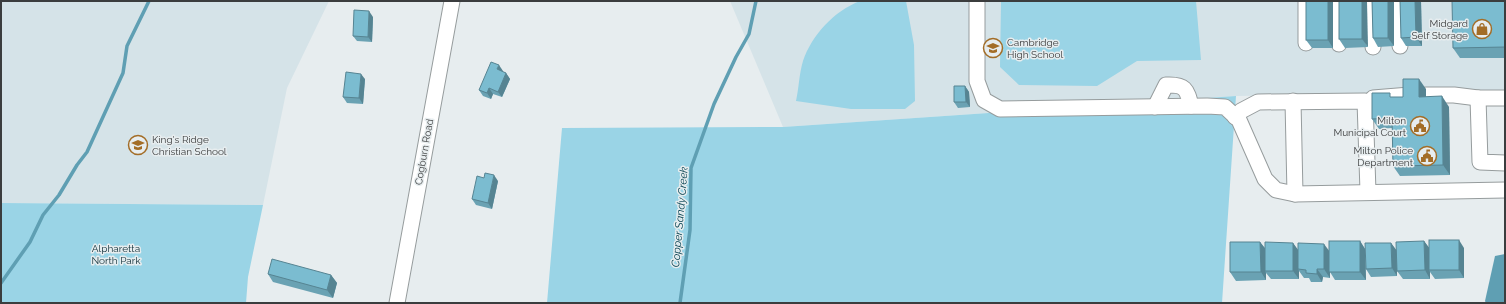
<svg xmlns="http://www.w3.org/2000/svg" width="1506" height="304" viewBox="0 0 1506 304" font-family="Raleway,sans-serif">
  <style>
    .built { fill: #d5e3e8 }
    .green { fill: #9ad4e6 }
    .water { fill: #5f9fb3 }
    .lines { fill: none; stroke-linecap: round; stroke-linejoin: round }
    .stream { stroke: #5f9fb3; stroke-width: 3.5 }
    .minor-casing { stroke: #969c9d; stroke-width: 17 }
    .minor { stroke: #fff; stroke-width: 15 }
    .wall { fill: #6aa2b3 }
    .shaded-wall { fill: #568492 }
    .building { fill: #7bbcd0; stroke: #568492 }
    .labels { text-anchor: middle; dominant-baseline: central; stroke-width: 3; stroke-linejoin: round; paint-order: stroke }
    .poi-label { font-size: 10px; fill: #3b3d3e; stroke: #e7edef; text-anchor: end }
    .street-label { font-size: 10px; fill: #3b3d3e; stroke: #e7edef }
    .park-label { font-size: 10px; fill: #0e2e37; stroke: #e7edef }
    .water-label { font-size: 11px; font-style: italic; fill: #064251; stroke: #e7edef }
  </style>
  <rect width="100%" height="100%" fill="#e7edef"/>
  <g class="built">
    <polygon points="1,1 329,1 287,88 263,205 1,203"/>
    <polygon points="730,1 1505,1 1505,92 1236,96 783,127"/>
  </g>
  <g class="green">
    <path d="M860 1H906L914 45 915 101 905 109H851L796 101C799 88 799 74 803 61 812 35 834 11 860 1Z"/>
    <polygon points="1001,1 1196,1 1201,60 1137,61 1097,86 1019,85 1000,67"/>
    <polygon points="1236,96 1222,303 547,303 562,128 783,127"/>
    <polygon points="1,203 263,205 248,277 246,303 1,303"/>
  </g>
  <polygon class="water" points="1505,254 1505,303 1486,303 1485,301 1495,256"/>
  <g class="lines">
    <g class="stream">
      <polyline points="1,283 30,242 43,215 59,195 77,165 87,152 123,73 127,46 149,1"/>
      <polyline points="680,303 690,230 691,168 714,104 736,57 749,34 756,1"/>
    </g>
    <defs>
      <g id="minor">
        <polyline points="977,1 977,81 984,100 1000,109 1207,106 1225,107 1239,120 1265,179 1276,190 1295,194 1505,190"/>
        <polyline points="1306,1 1306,43"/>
        <polyline points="1338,1 1339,44"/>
        <polyline points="1373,1 1373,47"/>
        <polyline points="1399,1 1400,46"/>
        <polyline points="1426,95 1454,95 1478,98"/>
        <polyline points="1373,98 1410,95"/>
        <polyline points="1505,98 1478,98 1480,162 1505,163"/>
        <polyline points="1293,101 1295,194"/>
        <path d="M1155 107 1166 85C1185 84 1187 89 1191 106"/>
        <polyline points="1235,117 1241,111 1258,102 1365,101 1368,192"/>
        <polyline points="397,303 452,1"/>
      </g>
    </defs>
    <use href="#minor" class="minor-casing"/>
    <use href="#minor" class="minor"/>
  </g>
  <g class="wall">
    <polygon points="1333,1 1333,48 1312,48 1306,40"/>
    <polygon points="1339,1 1368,47 1345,48 1339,39"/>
    <polygon points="1372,1 1394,46 1378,47 1373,38"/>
    <polygon points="1400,1 1421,1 1422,46 1406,46 1401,38"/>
    <polygon points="1505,1 1505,58 1460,58 1453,48"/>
    <polygon points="373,17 372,42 357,41 353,36"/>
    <polygon points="503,71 503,72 506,73 510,79 502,97 493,94 491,99 483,96 479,90"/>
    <polygon points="365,79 363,104 347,103 343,97"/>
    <polygon points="965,86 969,92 970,107 958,108 954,102"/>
    <polygon points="1426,89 1426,97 1449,107 1450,175 1400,176 1393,166 1392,128 1379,129 1372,119 1393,97 1403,97"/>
    <polygon points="498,181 492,209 476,205 472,199"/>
    <polygon points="1360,241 1365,249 1366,280 1335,280 1330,272 1330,278 1323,277 1322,282 1311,282 1309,278 1304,278 1299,271 1299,279 1271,279 1266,273 1266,280 1236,281 1230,272 1260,242 1265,248 1293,243 1298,251 1329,251"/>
    <polygon points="1424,241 1429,248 1464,248 1464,278 1435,279 1430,272 1430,279 1403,279 1397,271 1397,276 1371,277 1366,269 1391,243 1396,250"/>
    <polygon points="268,274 331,275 337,283 333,298 273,282"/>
  </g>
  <g class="shaded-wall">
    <polygon points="1328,1 1333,1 1333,48 1328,40"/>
    <polygon points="1362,1 1367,1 1368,47 1362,39"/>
    <polygon points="1388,1 1394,1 1394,46 1388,38"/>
    <polygon points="1415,1 1421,1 1422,46 1416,37"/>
    <polygon points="369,11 373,17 372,42 368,37"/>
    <polygon points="499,65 503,71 501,75 497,69"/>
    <polygon points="506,73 510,79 502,97 498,92"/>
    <polygon points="361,74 365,79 363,104 359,98"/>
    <polygon points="1419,79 1426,89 1426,107 1419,97"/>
    <polygon points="965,86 969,92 970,107 966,102"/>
    <polygon points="489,88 493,94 491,99 487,93"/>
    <polygon points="1442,96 1449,107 1450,175 1443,165"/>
    <polygon points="494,175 498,181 492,209 488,203"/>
    <polygon points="1459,240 1464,248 1464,278 1459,270"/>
    <polygon points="1360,241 1365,249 1366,280 1360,272"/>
    <polygon points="1424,241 1430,249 1429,270 1430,272 1430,279 1425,270"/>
    <polygon points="1260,242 1266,250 1265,271 1266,273 1266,280 1261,272"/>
    <polygon points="1293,243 1299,251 1298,269 1299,271 1299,279 1293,271"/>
    <polygon points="1391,243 1397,251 1397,276 1392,268"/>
    <polygon points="1324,244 1330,252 1330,278 1324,269"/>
    <polygon points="1317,269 1323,277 1322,282 1317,274"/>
    <polygon points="331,275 337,283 333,298 327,290"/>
  </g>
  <g class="building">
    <rect x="1306" y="1" width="22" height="39"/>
    <rect x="1339" y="1" width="23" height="38"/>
    <polygon points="1372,1 1388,1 1388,38 1373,38"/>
    <polygon points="1400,1 1415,1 1416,37 1401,38"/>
    <polygon points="1452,1 1505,1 1505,47 1453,48"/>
    <polygon points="354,10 369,11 368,37 353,36"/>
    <polygon points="491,62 499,65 497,69 506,73 498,92 489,88 487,93 479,90"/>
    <polygon points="346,72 361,74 359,98 343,97"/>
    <polygon points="1403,79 1419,79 1419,97 1442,96 1443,165 1393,166 1392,118 1372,119 1372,93 1390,93 1390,97 1403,97"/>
    <polygon points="954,86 965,86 966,102 954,102"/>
    <polygon points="485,173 494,175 488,203 472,199 477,176 484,178"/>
    <rect x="1429" y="240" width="30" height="30"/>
    <rect x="1329" y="241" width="31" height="31"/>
    <polygon points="1424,241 1425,270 1397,271 1396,242"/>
    <polygon points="1230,242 1260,242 1261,272 1230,272"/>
    <polygon points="1265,242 1293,243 1293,271 1265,271"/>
    <polygon points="1298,243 1324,244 1324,269 1317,269 1317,274 1306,273 1306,270 1298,269"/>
    <polygon points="1365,243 1391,243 1392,268 1366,269"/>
    <polygon points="272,259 331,275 327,290 268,274"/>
  </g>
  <defs>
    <symbol id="shop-ring" viewBox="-11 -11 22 22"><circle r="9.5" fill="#e7edef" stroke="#a36d27" stroke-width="1.5"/><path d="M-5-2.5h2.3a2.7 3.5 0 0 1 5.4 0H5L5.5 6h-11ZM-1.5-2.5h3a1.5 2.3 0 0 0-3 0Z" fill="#a36d27"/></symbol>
    <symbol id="school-ring" viewBox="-11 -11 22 22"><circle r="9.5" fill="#e7edef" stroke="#a36d27" stroke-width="1.5"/><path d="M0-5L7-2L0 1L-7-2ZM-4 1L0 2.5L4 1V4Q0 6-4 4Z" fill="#a36d27"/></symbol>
    <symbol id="civic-ring" viewBox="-11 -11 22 22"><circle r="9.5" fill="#e7edef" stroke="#a36d27" stroke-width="1.5"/><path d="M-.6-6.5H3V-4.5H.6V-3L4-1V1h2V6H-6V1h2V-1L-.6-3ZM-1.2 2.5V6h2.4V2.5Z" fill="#a36d27"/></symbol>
  </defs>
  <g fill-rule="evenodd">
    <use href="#shop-ring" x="1471" y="18" width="22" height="22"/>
    <use href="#school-ring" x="982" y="37" width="22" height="22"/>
    <use href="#civic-ring" x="1409" y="115" width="22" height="22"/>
    <use href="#school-ring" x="127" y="134" width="22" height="22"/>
    <use href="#civic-ring" x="1416" y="145" width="22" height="22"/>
  </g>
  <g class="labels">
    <g class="poi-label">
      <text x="1468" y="23">Midgard<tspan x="1468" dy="12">Self Storage</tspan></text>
      <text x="1007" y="42" text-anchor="start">Cambridge<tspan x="1007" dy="12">High School</tspan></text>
      <text x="1406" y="120">Milton<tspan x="1406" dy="12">Municipal Court</tspan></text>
      <text x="152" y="139" text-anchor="start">King's Ridge<tspan x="152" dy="12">Christian School</tspan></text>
      <text x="1413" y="150">Milton Police<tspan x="1413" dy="12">Department</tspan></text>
    </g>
    <g class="street-label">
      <text transform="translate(424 152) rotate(-80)">Cogburn Road</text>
    </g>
    <g class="park-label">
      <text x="116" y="248">Alpharetta<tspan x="116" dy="12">North Park</tspan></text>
    </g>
    <g class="water-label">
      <text transform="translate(680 217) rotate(-85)">Copper Sandy Creek</text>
    </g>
  </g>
  <rect width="1506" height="304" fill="none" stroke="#3b3d3e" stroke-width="4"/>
</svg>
